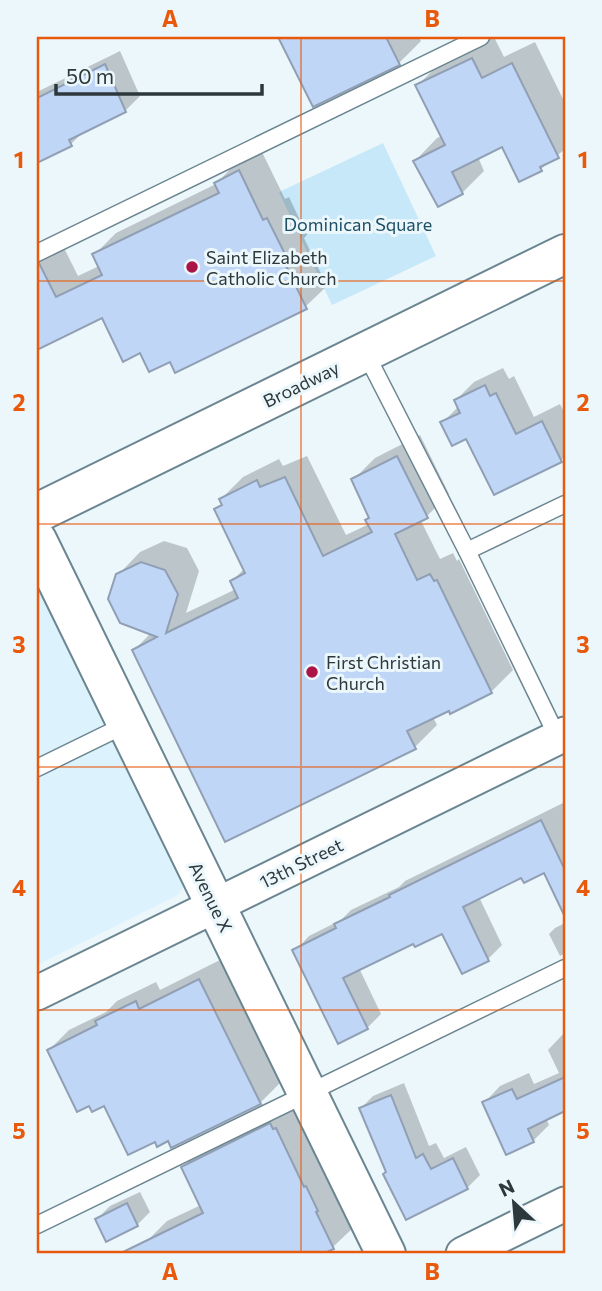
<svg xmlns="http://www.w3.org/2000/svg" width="602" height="1291" viewBox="0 0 602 1291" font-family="Commissioner,sans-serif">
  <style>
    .built { fill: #dcf2fc }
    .green { fill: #c6e8f9 }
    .shadow { fill: #0003 }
    .building { fill: #bfd6f6; stroke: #909fb4; stroke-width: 2 }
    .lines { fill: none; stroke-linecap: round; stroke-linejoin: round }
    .service-casing { stroke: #6c8691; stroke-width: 19 }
    .minor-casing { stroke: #6c8691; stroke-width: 37 }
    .tertiary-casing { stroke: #6c8691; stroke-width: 42 }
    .secondary-casing { stroke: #6c8691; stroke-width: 42 }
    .service { stroke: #fff; stroke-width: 16 }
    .minor { stroke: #fff; stroke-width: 33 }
    .tertiary { stroke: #fff; stroke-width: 38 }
    .secondary { stroke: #fff; stroke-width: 38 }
    .grid { fill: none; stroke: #e8590c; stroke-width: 2; stroke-opacity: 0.55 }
    .poi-dot { fill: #aa1545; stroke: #ecf7fc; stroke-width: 2.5 }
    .labels { text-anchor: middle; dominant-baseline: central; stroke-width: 6; stroke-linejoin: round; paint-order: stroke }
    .park-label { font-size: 18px; fill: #1e5064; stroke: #ecf7fc }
    .poi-label { font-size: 18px; fill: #2d383d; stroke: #ecf7fc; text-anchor: start }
    .street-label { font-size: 18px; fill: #2d383d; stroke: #ecf7fc }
    .neatline { fill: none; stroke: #e8590c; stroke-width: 2.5 }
    .grid-label { font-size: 23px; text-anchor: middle; font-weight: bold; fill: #e8590c }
  </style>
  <rect width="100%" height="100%" fill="#ecf7fc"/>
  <g class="built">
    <polygon points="37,574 106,718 102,725 93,732 37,759"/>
    <polygon points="117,741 184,884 183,888 178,895 37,965 37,778 112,742"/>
  </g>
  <polygon class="green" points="383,143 436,256 332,305 279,192"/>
  <g class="shadow">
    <polygon points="280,37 419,37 421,41 399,63 314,105"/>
    <polygon points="494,37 504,57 535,42 565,103 565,149 541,169 503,145 478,157 484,171 462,193 415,161 437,138 442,136 417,86 440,63"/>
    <polygon points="120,51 140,96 125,111 84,131 71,144 37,161 37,92"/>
    <polygon points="261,150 285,199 289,197 307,235 304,238 327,286 305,307 171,360 141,351 103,315 37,348 37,261 64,248 78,276 99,266 94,255 116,233 216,184 238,161"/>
    <polygon points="503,368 509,379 514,376 534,417 560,404 565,414 565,456 561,460 467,437 442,423 459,406 456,400 474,382"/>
    <polygon points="420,435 449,494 427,516 420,519 440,559 453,553 457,561 459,559 513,670 491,692 433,717 437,725 415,747 134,650 151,633 118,575 140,552 164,541 187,548 199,571 186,613 236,589 232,581 245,568 216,510 223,503 221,499 243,477 279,459 283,466 307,456 346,535 369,524 371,517 353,480 375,458"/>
    <polygon points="565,802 565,913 545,871 522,876 479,897 502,945 488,959 443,932 414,941 359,968 381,1014 367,1028 295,951 309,936 341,920 351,910 399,887 405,881"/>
    <polygon points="565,923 565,953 560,956 549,934 555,928"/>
    <polygon points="220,960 280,1083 260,1103 169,1139 156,1140 105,1103 49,1050 69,1030 106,1012 117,1001 156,982 160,990"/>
    <polygon points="564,1033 565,1033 565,1109 546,1118 549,1125 533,1141 484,1103 500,1086 529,1073 534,1084 559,1073 548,1050"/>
    <polygon points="404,1083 429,1146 436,1143 444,1158 466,1147 480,1175 467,1188 387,1172 361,1108 373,1096"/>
    <polygon points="292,1103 355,1226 333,1247 318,1254 151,1254 145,1243 167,1221 201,1205 183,1167 204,1146"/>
    <polygon points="140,1192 150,1212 137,1225 97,1219 110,1206"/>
  </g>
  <g class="building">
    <polygon points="278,37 386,37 400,65 313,107"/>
    <polygon points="472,58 482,78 512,63 559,158 540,167 542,171 519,182 502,147 452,172 463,194 438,207 413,161 445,145 415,85"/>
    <polygon points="105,64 126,112 69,140 72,146 37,163 37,98"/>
    <polygon points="239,170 263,220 267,218 287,258 283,260 307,309 175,373 170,362 149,372 140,353 123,362 102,318 37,350 37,263 39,263 56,297 102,275 92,254 219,193 214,183"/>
    <polygon points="485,385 490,396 496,393 516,434 542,421 562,462 494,495 466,439 452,446 440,422 460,413 454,400"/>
    <polygon points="397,456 428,518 395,534 417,580 430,574 434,581 437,580 492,693 450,714 449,711 407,731 416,749 225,842 132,650 157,637 120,623 108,599 116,574 141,562 165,570 178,594 166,633 238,598 230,581 245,573 214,509 222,505 219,499 257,480 260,487 285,477 323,556 372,532 365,520 369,518 351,479"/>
    <polygon points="541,820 565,870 565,917 544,873 524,883 521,878 463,907 489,961 462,974 442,934 415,947 413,944 343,978 368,1029 338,1044 292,950 336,928 334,924 390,897 389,895"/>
    <polygon points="199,979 261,1104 171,1148 168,1141 157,1147 155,1142 128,1155 104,1106 92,1112 89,1106 77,1112 47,1050 97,1025 95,1021 136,1001 139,1009"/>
    <polygon points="565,1077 565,1111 528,1129 534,1142 506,1155 482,1102 512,1089 517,1099"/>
    <polygon points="391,1095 416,1158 423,1154 431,1169 453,1158 468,1189 406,1220 383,1174 386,1172 359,1108"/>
    <polygon points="270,1123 273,1129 276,1128 304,1187 306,1186 318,1211 316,1212 334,1249 322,1254 119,1254 203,1213 181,1167"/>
    <polygon points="127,1203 138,1226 106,1242 95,1219"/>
  </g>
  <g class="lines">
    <defs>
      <g id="service">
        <polyline points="37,253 481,37"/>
        <polyline points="365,352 467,551 558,738"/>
        <polyline points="467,551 565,504"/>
        <polyline points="37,768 127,724"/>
        <polyline points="37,1225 565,968"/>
      </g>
      <g id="minor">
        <polyline points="37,993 565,734"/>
        <polyline points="463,1254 565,1204"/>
      </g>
      <polyline id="tertiary" points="37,540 386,1254"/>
      <polyline id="secondary" points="37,513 565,254"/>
    </defs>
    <use href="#service" class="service-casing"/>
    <use href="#minor" class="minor-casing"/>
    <use href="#tertiary" class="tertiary-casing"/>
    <use href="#secondary" class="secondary-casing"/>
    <use href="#service" class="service"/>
    <use href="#minor" class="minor"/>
    <use href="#tertiary" class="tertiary"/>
    <use href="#secondary" class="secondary"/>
  </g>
  <path class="grid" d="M301 37V1254M37 281H565M37 524H565M37 767H565M37 1010H565"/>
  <g class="poi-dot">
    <circle cx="192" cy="267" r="7"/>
    <circle cx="312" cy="672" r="7"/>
  </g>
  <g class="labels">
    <g class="park-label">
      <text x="358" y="224">Dominican Square</text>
    </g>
    <g class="poi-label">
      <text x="206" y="257">Saint Elizabeth<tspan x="206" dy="21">Catholic Church</tspan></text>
      <text x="326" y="662">First Christian<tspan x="326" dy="21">Church</tspan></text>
    </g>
    <g class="street-label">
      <text transform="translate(301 384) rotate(-26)">Broadway</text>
      <text transform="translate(301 863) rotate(-26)">13th Street</text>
      <text transform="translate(211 897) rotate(64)">Avenue X</text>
    </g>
  </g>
  <rect width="602" height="1291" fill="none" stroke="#ecf7fc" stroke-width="77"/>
  <g transform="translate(514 1203) rotate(334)" stroke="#ecf7fc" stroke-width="5" paint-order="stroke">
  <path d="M0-5L12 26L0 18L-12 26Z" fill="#2d383d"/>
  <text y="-10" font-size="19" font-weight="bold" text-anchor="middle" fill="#2d383d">N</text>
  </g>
  <path d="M56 84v10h206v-10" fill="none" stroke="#2d383d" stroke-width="3.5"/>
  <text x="66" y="84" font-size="21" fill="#2d383d" stroke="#ecf7fc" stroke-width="5" paint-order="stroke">50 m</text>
  <rect x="38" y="38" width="526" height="1214" class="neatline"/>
  <g class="grid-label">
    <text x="170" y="27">A</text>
    <text x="432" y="27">B</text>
    <text x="19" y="168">1</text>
    <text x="583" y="168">1</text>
    <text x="19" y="411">2</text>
    <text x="583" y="411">2</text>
    <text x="19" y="653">3</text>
    <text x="583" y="653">3</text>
    <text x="19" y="896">4</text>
    <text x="583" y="896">4</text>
    <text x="19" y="1139">5</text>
    <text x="583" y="1139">5</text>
    <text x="170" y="1280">A</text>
    <text x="432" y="1280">B</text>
  </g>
</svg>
